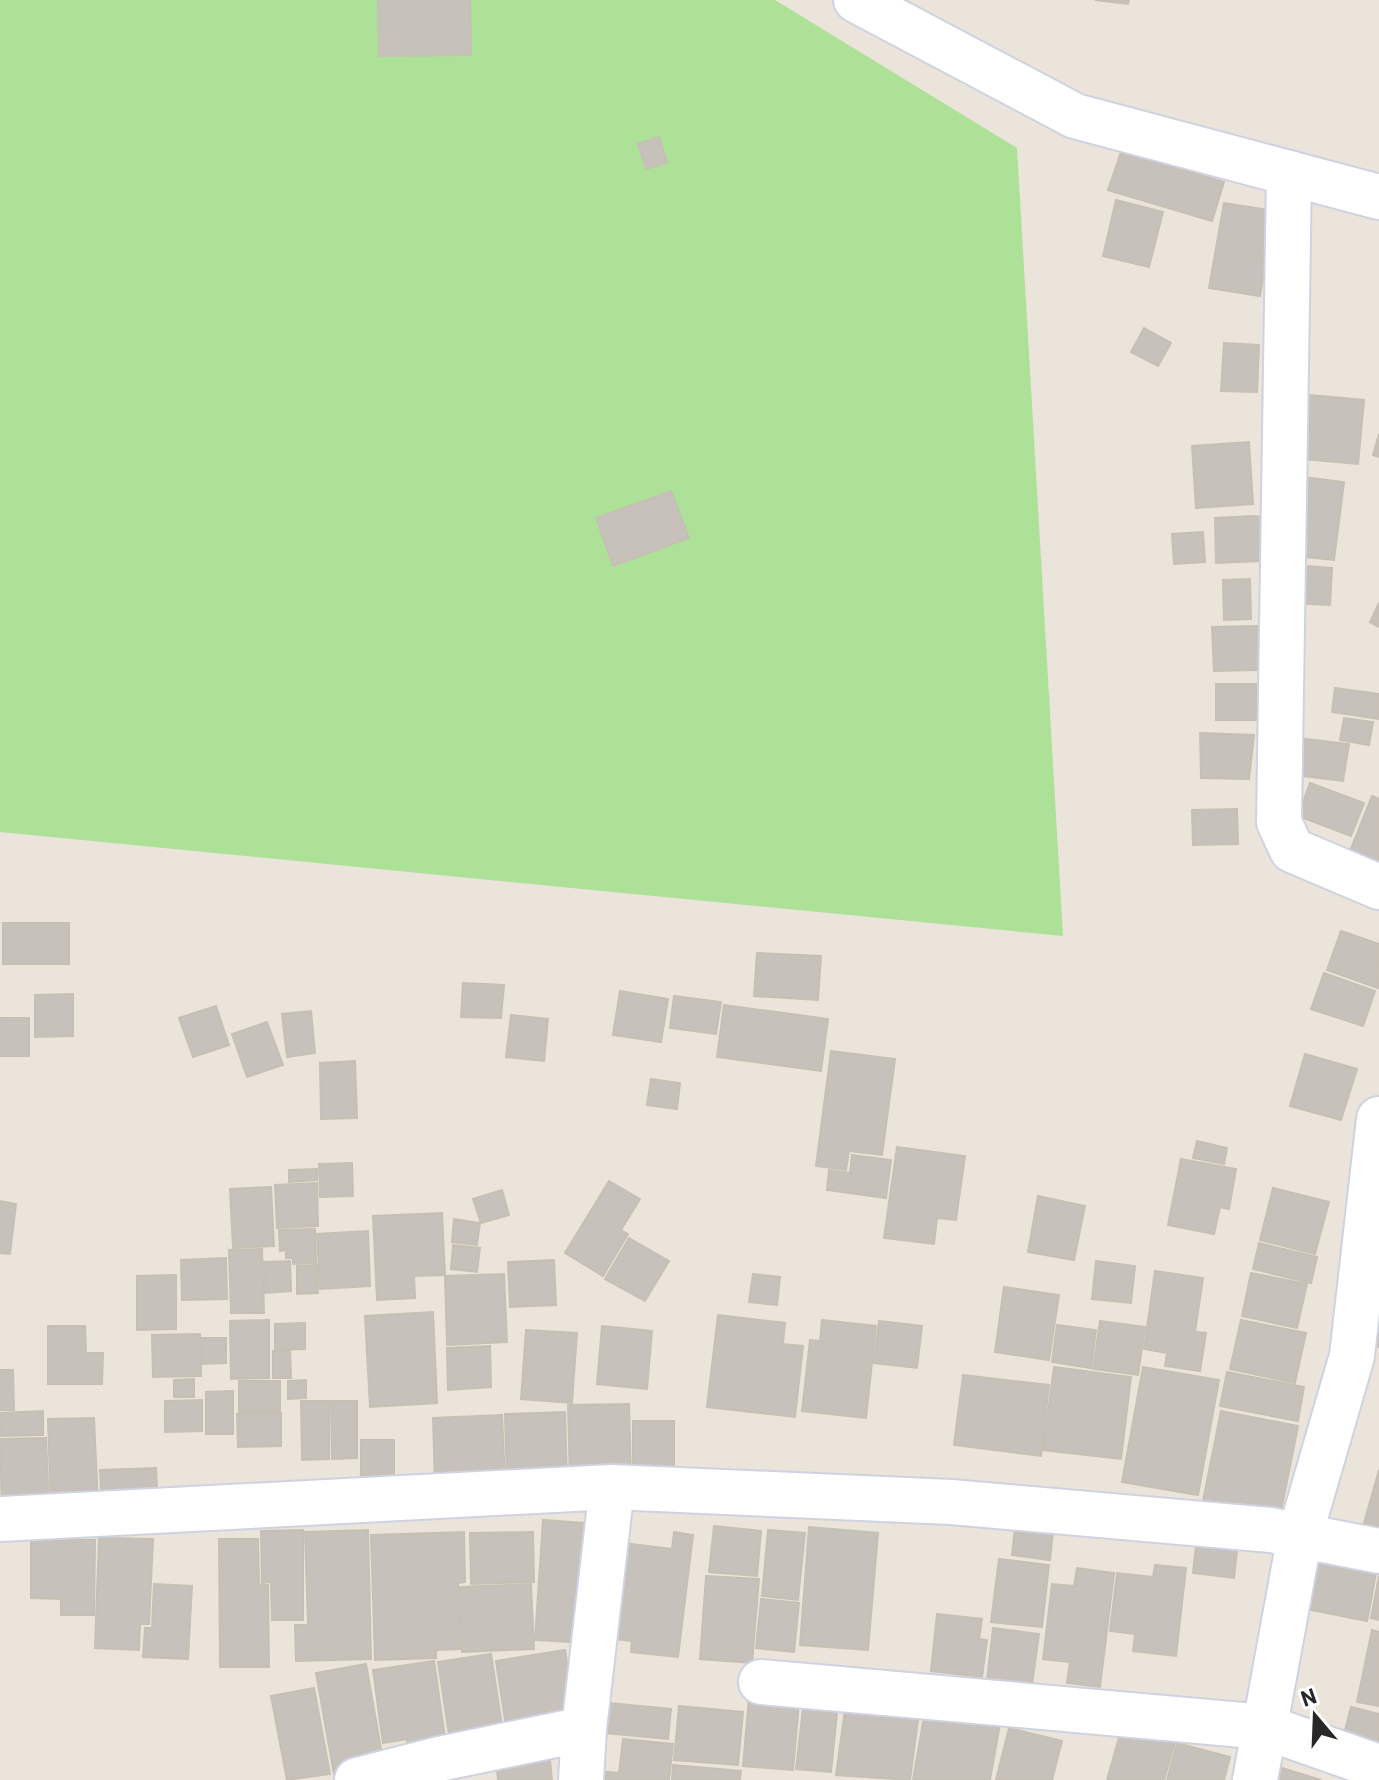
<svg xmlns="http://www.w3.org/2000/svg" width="1379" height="1780" viewBox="0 0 1379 1780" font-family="Barlow,sans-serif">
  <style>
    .green { fill: #ace197 }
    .building { fill: #c6c1ba; stroke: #c6c0b4; stroke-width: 2 }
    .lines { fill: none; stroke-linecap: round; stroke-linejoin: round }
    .minor-casing { stroke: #cfd2e1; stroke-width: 48 }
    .minor { stroke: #fff; stroke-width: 44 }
  </style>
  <rect width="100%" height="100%" fill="#ebe4da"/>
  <polygon class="green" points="0,0 775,0 1017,148 1063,936 0,832"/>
  <g class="building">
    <polygon points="378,0 470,0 471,55 379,56"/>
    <polygon points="1095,0 1129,0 1128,4"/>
    <polygon points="659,137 667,162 646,169 638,144"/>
    <polygon points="1121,152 1224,182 1212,221 1108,190"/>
    <polygon points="1116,200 1163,212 1149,267 1103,256"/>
    <polygon points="1224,203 1275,211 1260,296 1209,288"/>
    <polygon points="1144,328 1171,343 1158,366 1131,352"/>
    <polygon points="1224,343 1259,345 1257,392 1221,391"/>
    <polygon points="1298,394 1364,400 1358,464 1292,458"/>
    <polygon points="1379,434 1379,457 1373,455"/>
    <polygon points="1249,442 1253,504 1196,508 1192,446"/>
    <polygon points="1295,476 1344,482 1334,560 1285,555"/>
    <polygon points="671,491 689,538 613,566 596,518"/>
    <polygon points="1253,516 1261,517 1262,561 1216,563 1215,518"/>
    <polygon points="1203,532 1205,562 1174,564 1172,534"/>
    <polygon points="1291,565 1332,568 1330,605 1289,603"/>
    <polygon points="1250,579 1251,619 1224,620 1223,580"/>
    <polygon points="1379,603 1379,627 1370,622"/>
    <polygon points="1258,626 1258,670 1214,671 1212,627"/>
    <polygon points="1216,684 1256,684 1257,720 1216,720"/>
    <polygon points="1335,688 1379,694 1379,719 1332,712"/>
    <polygon points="1344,718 1373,722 1369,745 1340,740"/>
    <polygon points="1200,733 1254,735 1249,779 1201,778"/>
    <polygon points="1289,737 1349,744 1343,781 1285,774"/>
    <polygon points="1310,783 1364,803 1351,836 1298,816"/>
    <polygon points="1372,796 1379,799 1379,862 1350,851"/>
    <polygon points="1237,809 1238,844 1193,845 1192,810"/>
    <rect x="3" y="923" width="66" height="41"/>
    <polygon points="1341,931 1379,944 1378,988 1327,970"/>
    <polygon points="757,953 821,956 818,1000 754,996"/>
    <polygon points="1324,973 1375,991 1363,1026 1311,1009"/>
    <polygon points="463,983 504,985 501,1018 461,1017"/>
    <polygon points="620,991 668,999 661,1042 613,1035"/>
    <polygon points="73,994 73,1036 35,1037 35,995"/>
    <polygon points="674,996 721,1002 716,1034 670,1028"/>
    <polygon points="724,1005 828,1019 821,1071 717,1057"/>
    <polygon points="216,1006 229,1045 193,1057 179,1018"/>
    <polygon points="311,1011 315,1053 287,1057 282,1014"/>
    <polygon points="511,1015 548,1019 544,1061 506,1057"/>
    <rect x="0" y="1018" width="29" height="38"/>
    <polygon points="267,1022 283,1065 247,1077 232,1034"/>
    <polygon points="831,1051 895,1059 882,1155 849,1151 846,1170 816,1166"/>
    <polygon points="1305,1054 1357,1069 1341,1120 1290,1106"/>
    <polygon points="355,1061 357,1118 321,1119 320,1063"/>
    <polygon points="651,1079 680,1083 677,1109 647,1105"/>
    <polygon points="1197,1141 1227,1148 1224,1164 1193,1158"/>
    <polygon points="897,1147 965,1156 956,1220 937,1218 934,1244 884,1238"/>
    <polygon points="852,1155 891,1160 886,1198 827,1190 829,1170 850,1173"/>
    <polygon points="1181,1159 1236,1169 1229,1209 1220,1207 1214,1234 1168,1225"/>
    <polygon points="352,1163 353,1196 320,1197 319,1164"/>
    <polygon points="317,1169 317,1180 289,1182 289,1170"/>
    <polygon points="609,1181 640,1199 621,1230 628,1234 603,1276 565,1253"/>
    <polygon points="317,1183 318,1226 277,1228 275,1185"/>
    <polygon points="271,1187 274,1246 233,1248 230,1189"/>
    <polygon points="1273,1188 1329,1202 1315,1254 1260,1240"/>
    <polygon points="502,1190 509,1215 481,1223 473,1199"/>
    <polygon points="1038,1196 1085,1206 1074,1260 1028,1252"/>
    <polygon points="0,1201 16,1204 10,1254 0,1253"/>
    <polygon points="442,1213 445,1275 414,1276 415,1298 377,1300 373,1216"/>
    <polygon points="454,1219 480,1223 477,1245 452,1242"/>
    <polygon points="315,1229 316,1263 293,1264 293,1258 286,1258 286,1250 280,1251 279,1230"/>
    <polygon points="368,1231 370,1286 320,1289 317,1234"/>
    <polygon points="629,1238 669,1261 645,1301 605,1279"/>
    <polygon points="1259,1243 1317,1257 1311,1283 1253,1269"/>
    <polygon points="453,1245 480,1248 477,1272 451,1269"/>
    <polygon points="262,1249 264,1313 231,1313 229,1250"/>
    <polygon points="226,1258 227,1299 182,1300 181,1260"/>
    <polygon points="554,1260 556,1305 510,1307 508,1262"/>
    <polygon points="290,1261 291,1291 265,1293 264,1262"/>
    <polygon points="1096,1261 1135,1266 1131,1303 1092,1299"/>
    <polygon points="317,1265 318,1293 297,1294 297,1266"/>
    <polygon points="1155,1271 1203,1278 1195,1332 1206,1333 1200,1371 1165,1366 1167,1353 1144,1349"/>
    <polygon points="1251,1273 1307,1284 1297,1328 1242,1316"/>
    <polygon points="504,1274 507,1342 447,1345 445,1276"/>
    <polygon points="753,1274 780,1277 777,1305 749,1302"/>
    <polygon points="176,1275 176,1329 137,1330 137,1276"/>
    <polygon points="1004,1287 1059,1295 1049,1360 995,1352"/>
    <polygon points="1379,1310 1379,1347 1369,1344"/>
    <polygon points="433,1312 437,1403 370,1407 365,1316"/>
    <polygon points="718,1315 785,1323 783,1344 803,1346 795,1417 707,1407"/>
    <polygon points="269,1320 269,1378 231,1379 230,1321"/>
    <polygon points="822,1320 876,1326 866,1418 802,1411 810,1340 820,1341"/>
    <polygon points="1241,1320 1306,1333 1295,1383 1230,1369"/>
    <polygon points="879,1321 922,1326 917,1368 874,1363"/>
    <polygon points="1100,1321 1145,1327 1138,1375 1093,1369"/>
    <polygon points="305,1323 305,1349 275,1350 275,1324"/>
    <polygon points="1057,1325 1096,1330 1091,1368 1052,1362"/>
    <polygon points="48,1326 85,1326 86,1353 103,1353 102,1384 48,1384"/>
    <polygon points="602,1326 652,1331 647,1389 597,1384"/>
    <polygon points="526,1330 577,1333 572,1403 521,1399"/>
    <polygon points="200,1334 201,1376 153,1377 152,1335"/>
    <polygon points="201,1338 226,1338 226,1363 202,1364"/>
    <polygon points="490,1346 491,1387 448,1390 447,1348"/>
    <polygon points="273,1351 290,1351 291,1378 273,1378"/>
    <polygon points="1054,1367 1131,1377 1121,1459 1043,1450"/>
    <polygon points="1143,1367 1219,1380 1198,1495 1122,1482"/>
    <polygon points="0,1370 13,1370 14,1410 0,1410"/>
    <polygon points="1227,1372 1304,1387 1298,1421 1220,1406"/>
    <polygon points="963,1375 1049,1385 1041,1456 954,1445"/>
    <polygon points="194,1379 194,1397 174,1397 174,1380"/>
    <polygon points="306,1380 306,1398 288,1399 288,1381"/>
    <rect x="239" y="1381" width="41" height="31"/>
    <polygon points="233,1391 233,1434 206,1434 206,1392"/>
    <polygon points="202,1400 202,1431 165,1432 165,1401"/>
    <polygon points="301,1401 329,1401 329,1459 302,1460"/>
    <polygon points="331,1401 357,1401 357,1458 332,1459"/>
    <polygon points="629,1404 631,1479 570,1481 568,1405"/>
    <polygon points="43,1411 43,1435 1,1436 0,1413"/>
    <polygon points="1221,1411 1298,1426 1280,1516 1203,1501"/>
    <polygon points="565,1412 567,1480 507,1482 505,1414"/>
    <polygon points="281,1413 281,1446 238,1447 237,1414"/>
    <polygon points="502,1415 505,1482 435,1485 433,1418"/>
    <polygon points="94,1418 98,1504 51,1507 48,1419"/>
    <rect x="633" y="1421" width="41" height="59"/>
    <polygon points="46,1438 49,1509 2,1511 0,1439"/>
    <rect x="361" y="1440" width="33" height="47"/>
    <polygon points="156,1468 158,1508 102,1510 100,1470"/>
    <polygon points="1379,1470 1379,1527 1364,1523"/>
    <polygon points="543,1520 598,1524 590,1643 535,1640"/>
    <polygon points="714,1526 761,1531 757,1576 709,1572"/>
    <polygon points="809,1527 878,1533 868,1650 800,1645"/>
    <polygon points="1015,1528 1053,1532 1050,1560 1012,1555"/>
    <polygon points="303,1530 303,1620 272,1620 271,1582 262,1583 261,1531"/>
    <polygon points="368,1530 371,1659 296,1661 295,1625 308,1625 305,1532"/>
    <polygon points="768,1530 805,1533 798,1600 762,1596"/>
    <polygon points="464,1532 465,1582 458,1583 460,1649 436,1650 436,1658 375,1660 371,1535"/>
    <polygon points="533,1532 534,1582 471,1584 470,1533"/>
    <polygon points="674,1532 693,1535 678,1657 631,1652 632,1641 605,1638 624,1543 672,1549"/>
    <polygon points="99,1538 153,1539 149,1624 140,1624 139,1650 95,1648"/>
    <polygon points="219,1539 258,1539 259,1585 268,1585 269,1667 220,1667"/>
    <polygon points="31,1540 95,1540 94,1615 61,1615 61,1599 31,1598"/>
    <polygon points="1196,1545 1237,1550 1234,1578 1193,1573"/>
    <polygon points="1312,1551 1378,1563 1367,1621 1301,1608"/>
    <polygon points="999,1559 1049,1565 1042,1627 991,1622"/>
    <polygon points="1155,1565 1186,1568 1176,1656 1133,1651 1135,1634 1110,1631 1117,1573 1153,1577"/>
    <polygon points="1077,1568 1114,1573 1100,1687 1067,1683 1070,1662 1043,1659 1052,1584 1074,1586"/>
    <polygon points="706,1576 759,1579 752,1663 700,1659"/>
    <polygon points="1379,1576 1379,1620 1371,1618"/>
    <polygon points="154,1584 192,1586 188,1659 143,1657 145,1628 152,1628"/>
    <polygon points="531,1584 534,1649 462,1652 460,1587"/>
    <polygon points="761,1599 799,1603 794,1652 756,1648"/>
    <polygon points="937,1614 982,1619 979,1639 987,1640 982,1677 931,1671"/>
    <polygon points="993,1628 1039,1634 1032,1685 987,1680"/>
    <polygon points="1372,1630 1379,1632 1379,1706 1357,1702"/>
    <polygon points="565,1650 576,1722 507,1733 496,1661"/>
    <polygon points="491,1654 504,1739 451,1747 438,1662"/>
    <polygon points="434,1661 447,1752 410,1757 407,1739 383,1743 373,1670"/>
    <polygon points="366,1664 384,1766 334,1774 316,1673"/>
    <polygon points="750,1686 800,1691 793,1770 743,1766"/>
    <polygon points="314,1688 330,1774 287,1780 271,1696"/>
    <polygon points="805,1691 839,1694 831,1772 796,1769"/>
    <polygon points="847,1695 920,1705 910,1780 836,1775"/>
    <polygon points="598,1702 671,1709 668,1739 595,1732"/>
    <polygon points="926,1705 1001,1718 990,1780 913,1780"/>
    <polygon points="679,1706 743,1712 738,1765 674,1760"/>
    <polygon points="1351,1707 1379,1714 1379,1759 1340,1750"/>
    <polygon points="1122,1727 1175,1742 1164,1780 1107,1780"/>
    <polygon points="1009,1728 1062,1741 1052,1780 996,1780"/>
    <polygon points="623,1739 673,1744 669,1780 597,1780 598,1771 619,1773"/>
    <polygon points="1177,1743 1230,1757 1224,1780 1167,1780"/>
    <polygon points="549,1751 552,1780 498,1780 496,1757"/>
    <polygon points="673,1765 741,1771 740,1780 672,1780"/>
    <polygon points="1272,1765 1321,1780 1267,1780"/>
  </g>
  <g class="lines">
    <defs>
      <g id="minor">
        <polyline points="856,0 1075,116 1379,197"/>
        <polyline points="1289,173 1279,822 1292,850 1379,887"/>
        <polyline points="0,1519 612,1487 951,1502 1271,1530 1379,1551"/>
        <polyline points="761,1682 1265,1727 1379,1767"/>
        <polyline points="357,1780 439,1759 584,1729 612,1487"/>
        <polyline points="581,1780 584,1729"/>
        <polyline points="1255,1780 1300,1535 1352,1356 1379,1119"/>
      </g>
    </defs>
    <use href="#minor" class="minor-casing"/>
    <use href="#minor" class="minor"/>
  </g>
  <g transform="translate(1315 1716) rotate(341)" stroke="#ffffff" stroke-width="6" paint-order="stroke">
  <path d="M0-6L14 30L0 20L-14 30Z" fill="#282828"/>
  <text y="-12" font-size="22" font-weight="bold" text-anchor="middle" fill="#282828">N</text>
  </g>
</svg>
